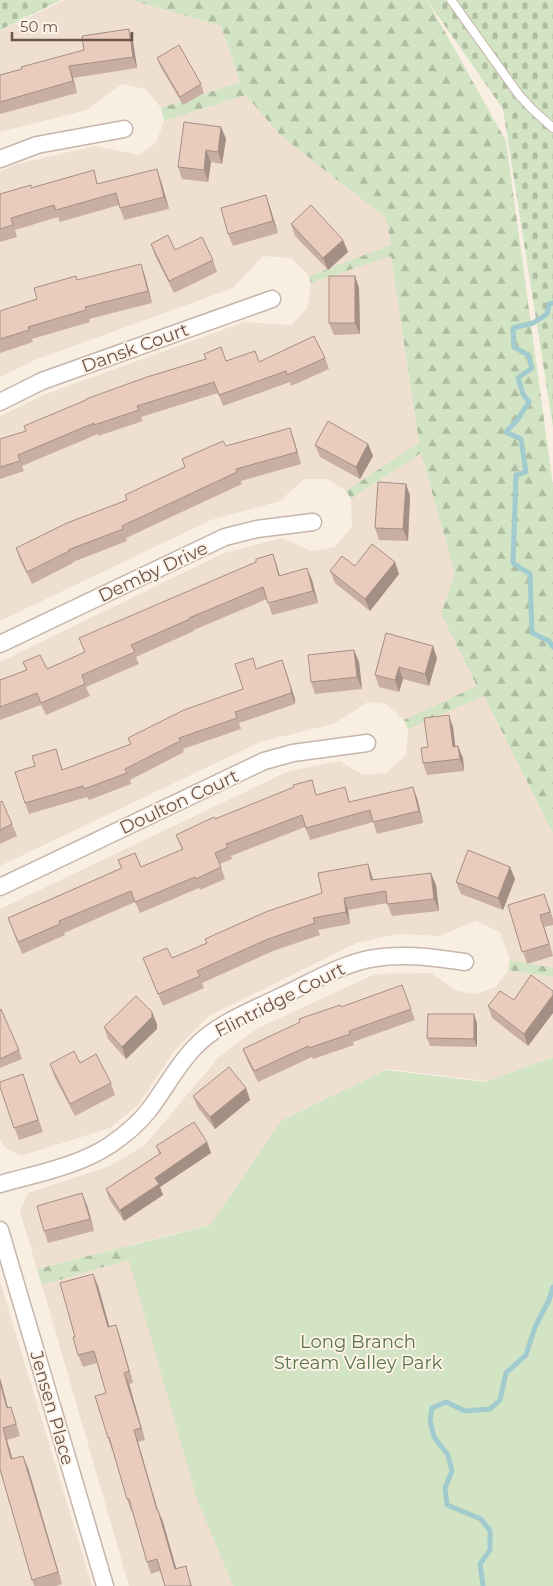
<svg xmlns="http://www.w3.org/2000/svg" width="553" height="1586" viewBox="0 0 553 1586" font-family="Montserrat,sans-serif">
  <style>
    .residential { fill: #efdfd1 }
    .forest { fill: url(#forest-firs) }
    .cemetery { fill: url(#cemetery-stones) }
    .green { fill: #d2e4c3 }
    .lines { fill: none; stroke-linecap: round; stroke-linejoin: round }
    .stream { stroke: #a1cbcf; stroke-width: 5 }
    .service-casing { stroke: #c7b5ab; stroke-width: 10 }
    .minor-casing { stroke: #c7b5ab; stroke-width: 19 }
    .service { stroke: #fff; stroke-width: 8 }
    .minor { stroke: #fff; stroke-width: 16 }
    .wall { fill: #c9afa3 }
    .shaded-wall { fill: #a48f84 }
    .building { fill: #eaccbd; stroke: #a48f84 }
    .labels { text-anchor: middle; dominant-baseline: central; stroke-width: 4; stroke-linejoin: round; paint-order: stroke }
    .street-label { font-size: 18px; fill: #6c554c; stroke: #fcf2e7 }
    .park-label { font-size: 18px; fill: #597749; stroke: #fcf2e7 }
  </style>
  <defs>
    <pattern id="forest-firs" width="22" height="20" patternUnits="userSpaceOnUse" patternTransform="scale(1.25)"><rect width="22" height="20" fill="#d2e4c3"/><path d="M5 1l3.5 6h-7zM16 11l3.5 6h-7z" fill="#aebca1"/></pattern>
    <pattern id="cemetery-stones" width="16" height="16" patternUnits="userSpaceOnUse" patternTransform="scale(1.25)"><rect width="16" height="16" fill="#d2e4c3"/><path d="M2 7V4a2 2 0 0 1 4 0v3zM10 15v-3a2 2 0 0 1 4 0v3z" fill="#aebca1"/></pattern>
  </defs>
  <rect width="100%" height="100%" fill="#f8eee2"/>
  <g class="residential">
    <polygon points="65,0 131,0 221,26 240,82 161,108 146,89 122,84 87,110 0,132 0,31"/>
    <polygon points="246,95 280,135 386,218 391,245 309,276 291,258 263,256 233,288 35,360 0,377 0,172 17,164 95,146 139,155 156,143 164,121"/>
    <polygon points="391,256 419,443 346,491 328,479 304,479 280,501 211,520 0,621 0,416 46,394 244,322 291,325 308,307 311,283"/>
    <polygon points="421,453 455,574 441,614 478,686 404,720 386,704 368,702 333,724 260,742 0,866 0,662 224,553 282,538 311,551 335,547 352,526 351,499"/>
    <polygon points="484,696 553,833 553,968 510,960 500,932 476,921 439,936 398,934 356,943 209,1016 175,1050 138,1105 110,1128 21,1156 3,1146 0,1138 0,909 289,771 340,761 363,775 386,773 406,755 408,729"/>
    <polygon points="508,970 553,977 553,1057 487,1081 388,1069 284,1119 212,1224 37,1269 20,1211 28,1193 110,1166 145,1145 218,1058 256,1029 375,974 431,973 457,991 476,994 496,987"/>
    <polygon points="131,1259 235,1586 129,1586 42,1285"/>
    <polygon points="0,1281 92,1586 0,1586"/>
  </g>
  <g class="forest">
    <polygon points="131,0 427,0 506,141 553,486 553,833 484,696 408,729 404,720 477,686 441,614 455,574 421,453 351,499 346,491 419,443 391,256 311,283 309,276 391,245 386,218 280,135 246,95 164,121 161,108 240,82 221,26"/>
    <polygon points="510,960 553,968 553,977 508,970"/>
    <polygon points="127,1246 131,1259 42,1285 37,1269"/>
  </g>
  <g class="cemetery">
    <polygon points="0,0 61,0 0,30"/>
    <polygon points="427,0 553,0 553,427 503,109"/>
  </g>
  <polygon class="green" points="553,1057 553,1586 233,1586 197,1499 125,1247 210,1225 282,1120 386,1070 485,1082"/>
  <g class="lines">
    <g class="stream">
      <polyline points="553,303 549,304 547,314 533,323 513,328 514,347 528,355 532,368 518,378 523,394 529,402 517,420 506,432 521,439 526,472 516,475 513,563 530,574 532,633 549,641 553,647"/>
      <polyline points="483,1586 480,1564 490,1550 490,1531 481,1519 447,1505 445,1488 452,1471 448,1455 434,1437 430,1420 432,1408 446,1402 465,1411 490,1409 500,1400 506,1373 526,1355 535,1327 549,1300 553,1287"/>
    </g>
    <defs>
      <polyline id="service" points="451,0 519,95 532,109 553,128"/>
      <g id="minor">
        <polyline points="0,159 37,145 124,129"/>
        <polyline points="0,402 42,381 272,299"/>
        <polyline points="0,644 225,537 257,529 313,522"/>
        <polyline points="0,887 264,761 293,753 367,743"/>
        <path d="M0 1184C35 1174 79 1166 110 1145 125 1135 138 1124 149 1110 165 1089 176 1067 194 1048 217 1023 253 1010 284 995 313 981 343 963 375 958 405 953 435 958 465 962"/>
        <polyline points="0,1230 105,1586"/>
      </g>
    </defs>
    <use href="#service" class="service-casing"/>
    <use href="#minor" class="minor-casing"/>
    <use href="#service" class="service"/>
    <use href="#minor" class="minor"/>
  </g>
  <g class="wall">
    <polygon points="133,41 137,68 73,78 77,93 0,114 0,75"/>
    <polygon points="157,58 201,84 204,93 183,105 160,66"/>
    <polygon points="221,127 226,139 222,164 211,162 208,182 182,179 178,167"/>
    <polygon points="161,181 169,209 124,220 119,205 60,222 58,217 15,230 17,237 0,242 0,194 32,188"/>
    <polygon points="270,207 278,233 233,246 228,234"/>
    <polygon points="291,224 343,240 348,252 328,270 295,236"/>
    <polygon points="151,244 213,260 217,272 174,293 155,256"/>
    <polygon points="145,276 152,303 89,319 90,322 32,339 33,342 0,353 0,311 37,299 78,280"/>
    <polygon points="355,276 359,288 360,334 334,335 329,323"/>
    <polygon points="325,358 329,369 291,386 290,382 223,406 218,393 141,417 143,421 98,436 98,434 22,466 24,471 0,479 0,439 26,431 226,360 259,362"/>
    <polygon points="290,428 301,464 241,481 242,484 126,538 127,541 73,562 73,563 32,584 20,560 16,548 127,500 125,495 185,467 182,459"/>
    <polygon points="368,444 373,456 360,479 320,457 315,445"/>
    <polygon points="406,484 410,496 408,541 379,540 375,528"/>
    <polygon points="277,566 280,576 312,580 318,603 272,615 267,599 194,630 194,631 136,657 139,664 86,687 90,696 46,715 41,705 0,720 0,680 26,670 23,662 47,669 85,652 79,638"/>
    <polygon points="355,566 399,574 370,611 335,583 330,571"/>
    <polygon points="386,633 437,658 429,686 403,679 399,692 379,687 375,675"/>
    <polygon points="354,650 359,662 362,689 315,694 311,682"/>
    <polygon points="282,660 295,699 295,704 239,723 241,729 183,749 184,752 130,780 131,784 89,800 87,797 29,814 25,803 35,766 60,761 63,770 131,745 128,738 243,689 257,669"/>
    <polygon points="453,727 455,747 463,758 464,771 427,775 423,763 428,747"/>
    <polygon points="413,787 417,798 423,823 377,834 373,822 310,840 305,827 231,856 232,859 220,864 225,879 200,890 199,888 140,913 135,902 64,933 65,935 22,954 8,918 121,868 118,860 141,867 182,850 176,835 215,819 317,795 350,802"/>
    <polygon points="0,802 12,824 17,836 0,844"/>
    <polygon points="510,867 515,879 503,910 461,894 456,882"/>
    <polygon points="372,876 373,879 436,885 439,911 392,916 387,903 348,910 350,924 318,930 320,935 273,951 202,983 204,988 163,1006 143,958 172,958"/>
    <polygon points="508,905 549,906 553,919 553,925 544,927 553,956 527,964"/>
    <polygon points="402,985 415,1020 353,1042 354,1045 313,1059 312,1057 258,1082 247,1060 243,1049 341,1007"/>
    <polygon points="553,991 553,1013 528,1046 492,1018 488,1006"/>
    <polygon points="0,1010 19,1050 22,1059 0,1068"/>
    <polygon points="477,1023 477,1047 430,1046 427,1038"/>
    <polygon points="157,1024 157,1029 126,1059 108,1039 104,1027"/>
    <polygon points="80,1063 111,1083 115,1095 75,1116 54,1076 50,1064"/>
    <polygon points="23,1074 43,1132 19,1140 0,1087"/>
    <polygon points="246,1088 250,1100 215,1129 198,1108 193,1096"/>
    <polygon points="207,1142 211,1153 160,1187 163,1195 124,1221 109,1199 106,1189 159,1154 156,1146"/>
    <polygon points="87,1205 94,1231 48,1243 44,1231"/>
    <polygon points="93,1274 98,1286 109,1327 116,1325 120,1337 133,1383 129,1384 145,1440 138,1442 158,1510 163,1522 176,1569 186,1566 192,1586 165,1586 160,1571 151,1574 147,1562 132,1511 131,1511 127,1499 113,1450 112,1450 108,1438 106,1393 97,1363 83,1367 78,1355 75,1337"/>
    <polygon points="0,1378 8,1407 15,1419 20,1436 7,1440 12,1459 28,1468 62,1584 56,1586 34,1586 1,1472 0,1473"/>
  </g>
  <g class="shaded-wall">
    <polygon points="129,29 133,41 137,68 133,57"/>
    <polygon points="69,66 73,78 77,93 73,81"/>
    <polygon points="221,127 226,139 222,164 218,152"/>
    <polygon points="206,150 211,162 208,182 204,170"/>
    <polygon points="157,169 161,181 169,209 164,197"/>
    <polygon points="266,195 270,207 278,233 273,221"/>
    <polygon points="343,240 348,252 328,270 323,258"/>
    <polygon points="141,264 145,276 152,303 148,291"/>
    <polygon points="355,276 359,288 360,334 355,323"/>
    <polygon points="290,428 294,440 301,464 297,452"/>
    <polygon points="368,444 373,456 360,479 356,467"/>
    <polygon points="406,484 410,496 408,541 403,529"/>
    <polygon points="273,554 277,566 283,588 279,576"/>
    <polygon points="395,562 399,574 370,611 365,599"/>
    <polygon points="307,568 312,580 318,603 313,591"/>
    <polygon points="433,646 437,658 429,686 425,674"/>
    <polygon points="354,650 359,662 362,689 357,677"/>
    <polygon points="282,660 295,699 295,704 291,693"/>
    <polygon points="399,667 403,679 399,692 395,680"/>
    <polygon points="449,715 453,727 457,759 453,747"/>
    <polygon points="458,746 463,758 464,771 460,759"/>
    <polygon points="413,787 417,798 423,823 419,811"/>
    <polygon points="368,864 372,876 375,892 371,880"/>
    <polygon points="510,867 515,879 503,910 498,898"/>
    <polygon points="431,873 436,885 439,911 434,899"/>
    <polygon points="344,898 348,910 350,924 346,912"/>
    <polygon points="540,915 544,927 553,955 549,944"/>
    <polygon points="553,995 553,1013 528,1046 524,1034"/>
    <polygon points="152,1012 157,1024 157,1029 126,1059 122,1047"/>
    <polygon points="474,1014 477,1023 477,1047 474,1039"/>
    <polygon points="246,1088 250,1100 215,1129 210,1117"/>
    <polygon points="207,1142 211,1153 160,1187 163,1195 124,1221 120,1210 155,1178"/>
    <polygon points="82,1193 87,1205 94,1231 90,1219"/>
    <polygon points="93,1274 98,1286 113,1339 108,1327"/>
    <polygon points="116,1325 120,1337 133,1383 129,1371"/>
    <polygon points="124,1373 129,1384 145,1440 141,1428"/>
    <polygon points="0,1378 11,1420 7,1408 0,1382"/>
    <polygon points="3,1428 7,1440 16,1471 11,1459"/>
    <polygon points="134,1430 138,1442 161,1522 157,1510"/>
    <polygon points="23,1456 28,1468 62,1584 58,1572"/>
    <polygon points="158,1510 163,1522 180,1581 175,1569"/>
  </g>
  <g class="building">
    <polygon points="129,29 133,57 69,66 73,81 0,102 0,75 22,69 21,67 84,50 82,36"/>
    <polygon points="179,45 201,84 180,97 157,58"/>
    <polygon points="184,122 221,127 218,152 206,150 204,170 178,167"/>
    <polygon points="157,169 164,197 120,208 116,193 56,210 54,205 11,218 13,225 0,229 0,194 31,185 31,188 94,170 97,184"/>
    <polygon points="266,195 273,221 228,234 221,208"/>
    <polygon points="311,205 343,240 323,258 291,224"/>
    <polygon points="168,235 175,250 202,237 213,260 169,281 151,244"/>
    <polygon points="141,264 148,291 85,307 86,310 28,327 29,330 0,339 0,311 37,299 34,288 76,276 77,280"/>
    <rect x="329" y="276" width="26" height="47"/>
    <polygon points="314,336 325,358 287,375 286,371 219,395 214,382 137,406 139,410 94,425 94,423 18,455 20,461 0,467 0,439 26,431 24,426 86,400 86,399 147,377 206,359 204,354 221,347 226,361 255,351 259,362"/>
    <polygon points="328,421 368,444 356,467 315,445"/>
    <polygon points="290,428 297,452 236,469 237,472 122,526 123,529 68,550 69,551 27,572 16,548 67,523 127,500 125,495 185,467 182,459 223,441 226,446"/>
    <polygon points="378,482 406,484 403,529 375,528"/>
    <polygon points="372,544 395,562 365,599 330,571 342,556 355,566"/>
    <polygon points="273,554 279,576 307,568 313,591 268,603 263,587 189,618 190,619 131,645 135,652 82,675 85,684 41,703 37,693 0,707 0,680 27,670 23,662 40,655 47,669 85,652 79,638 256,562 256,559"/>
    <polygon points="386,633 433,646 425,674 399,667 395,680 375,675"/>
    <polygon points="354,650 357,677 311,682 308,655"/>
    <polygon points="253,658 256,669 282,660 291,688 291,693 235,712 237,718 179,738 180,741 125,769 127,773 84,789 83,786 25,803 15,772 35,766 32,756 56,749 62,770 131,744 128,738 184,710 243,689 235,664"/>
    <polygon points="449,715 453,747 458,746 460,759 423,763 421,748 428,747 424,718"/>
    <polygon points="312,780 316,795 345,787 349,802 413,787 419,811 373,822 370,810 306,828 302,815 226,844 228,847 215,853 221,867 196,879 195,877 135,902 131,891 59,921 60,924 18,942 8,918 122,868 118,860 135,853 141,867 183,849 176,835 214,817 215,819 294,787 293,785"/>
    <polygon points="2,801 12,824 0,830 0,802"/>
    <polygon points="468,850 510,867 498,898 456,882"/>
    <polygon points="368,864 371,880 431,873 434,899 387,904 386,891 344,898 346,912 313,918 315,923 268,939 197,971 200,976 158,994 143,958 167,948 172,958 207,943 205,939 268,911 322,893 318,873"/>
    <polygon points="544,894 550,912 540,915 549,944 522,952 508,905"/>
    <polygon points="531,975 553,991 553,995 524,1034 488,1006 500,991 514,1000"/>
    <polygon points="402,985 411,1009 349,1031 350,1034 309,1048 308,1046 254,1071 243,1049 300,1022 299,1019 340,1005 341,1007"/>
    <polygon points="136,996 152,1012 152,1017 122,1047 104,1027"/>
    <polygon points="1,1009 19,1050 0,1059 0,1010"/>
    <polygon points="428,1014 474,1014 474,1039 427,1038"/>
    <polygon points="74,1051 80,1063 96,1054 111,1083 70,1104 50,1064"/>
    <polygon points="229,1067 246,1088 210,1117 193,1096"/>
    <polygon points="23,1074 38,1120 14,1128 0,1087 0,1082"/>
    <polygon points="194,1122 207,1142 155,1178 159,1184 120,1210 106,1189 161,1153 156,1146"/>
    <polygon points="82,1193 90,1219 44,1231 37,1206"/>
    <polygon points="93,1274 108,1327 116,1325 129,1371 124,1373 141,1428 134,1430 157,1510 158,1510 175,1569 186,1566 191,1586 165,1586 157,1559 147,1562 129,1499 127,1499 109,1437 108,1438 95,1396 106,1393 94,1351 78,1355 73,1337 75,1337 60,1283"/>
    <polygon points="0,1382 7,1408 11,1407 16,1424 3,1428 11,1459 23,1456 58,1572 32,1580 0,1469"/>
  </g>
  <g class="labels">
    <g class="street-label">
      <text transform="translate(135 348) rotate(-20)">Dansk Court</text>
      <text transform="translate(153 572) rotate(-25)">Demby Drive</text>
      <text transform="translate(179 802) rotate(-25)">Doulton Court</text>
      <text transform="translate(280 1000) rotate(-27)">Flintridge Court</text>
      <text transform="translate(52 1408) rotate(74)">Jensen Place</text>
    </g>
    <g class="park-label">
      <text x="358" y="1342">Long Branch<tspan x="358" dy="21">Stream Valley Park</tspan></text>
    </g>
  </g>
  <path d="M12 32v8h120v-8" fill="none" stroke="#6c554c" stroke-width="2.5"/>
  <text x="20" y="32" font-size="15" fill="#6c554c" stroke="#fcf2e7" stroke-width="4" paint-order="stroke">50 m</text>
</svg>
